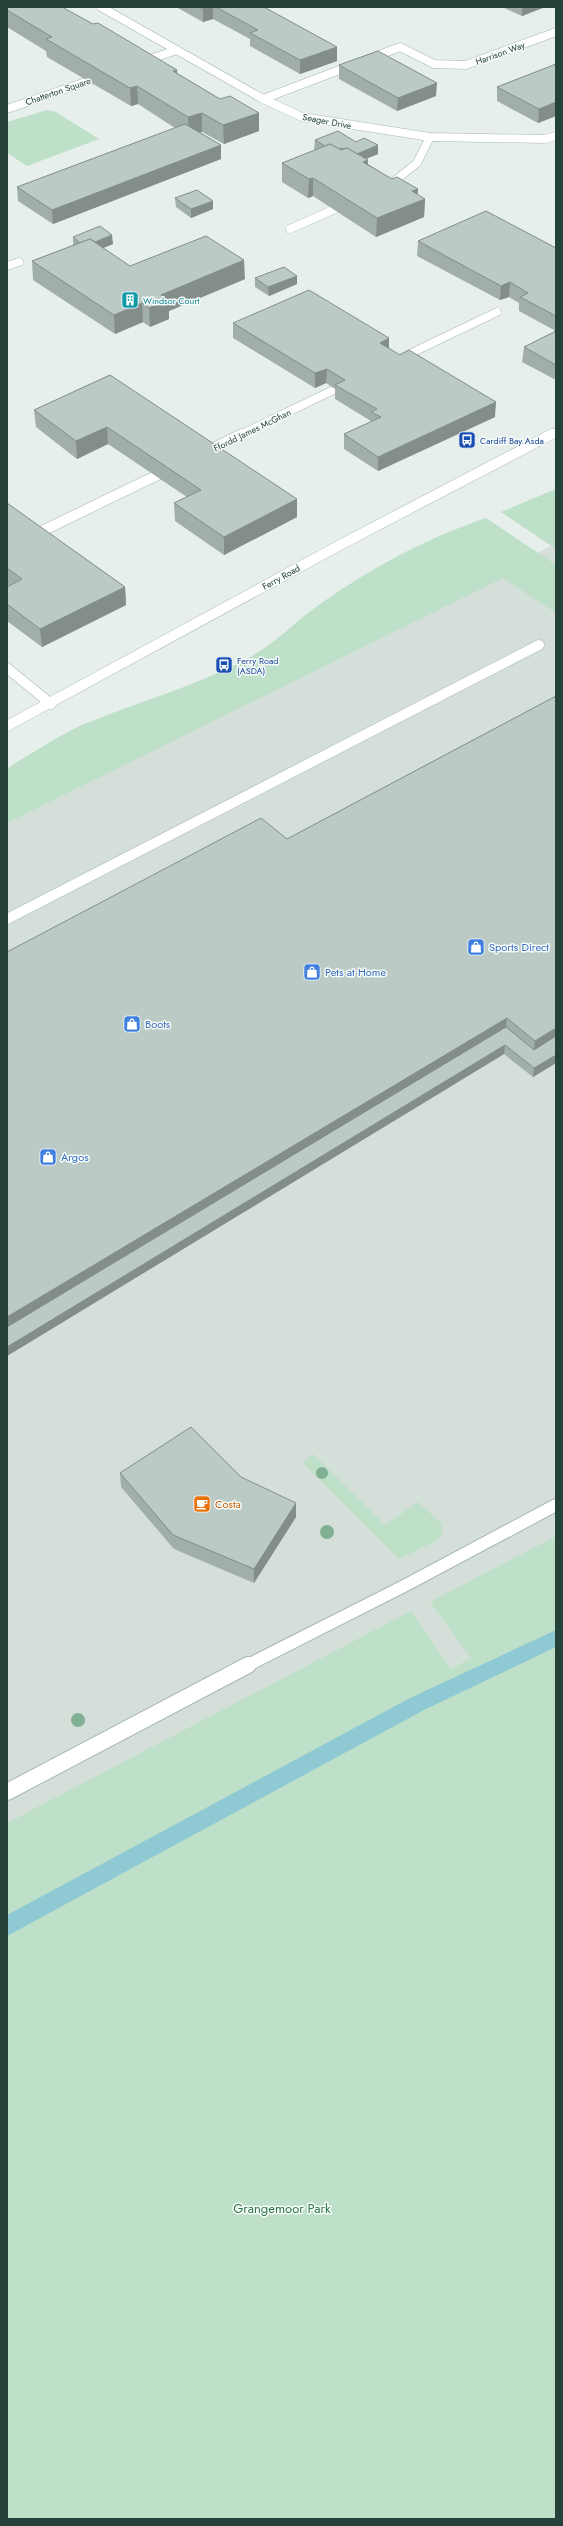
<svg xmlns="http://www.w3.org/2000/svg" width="563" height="2526" viewBox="0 0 563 2526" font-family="Jost,sans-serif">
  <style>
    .built { fill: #d4dfda }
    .green { fill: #bfe0c8 }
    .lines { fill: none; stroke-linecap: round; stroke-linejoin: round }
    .stream { fill: #8ec9d4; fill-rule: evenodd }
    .lane-far1-casing { stroke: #a8b8b2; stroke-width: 9 }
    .lane-casing { stroke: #a8b8b2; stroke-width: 11 }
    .street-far3-casing { stroke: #a8b8b2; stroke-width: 9 }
    .street-far2-casing { stroke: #a8b8b2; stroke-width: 11 }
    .street-far1-casing { stroke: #a8b8b2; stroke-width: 14 }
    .street-casing { stroke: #a8b8b2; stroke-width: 18 }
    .lane-far1 { stroke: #fff; stroke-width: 8 }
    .lane { stroke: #fff; stroke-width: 10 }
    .street-far3 { stroke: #fff; stroke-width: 8 }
    .street-far2 { stroke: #fff; stroke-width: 10 }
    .street-far1 { stroke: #fff; stroke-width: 12 }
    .street { stroke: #fff; stroke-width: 16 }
    .tree { fill: #80af93 }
    .wall { fill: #a1aea9 }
    .shaded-wall { fill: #838d89 }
    .building { fill: #bbcac4; stroke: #838d89 }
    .labels { text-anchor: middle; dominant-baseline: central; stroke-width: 3; stroke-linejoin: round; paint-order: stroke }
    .far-street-label { font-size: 9px; fill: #24423a; stroke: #f7fbf9 }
    .far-culture-label { font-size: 9px; fill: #0d838f; stroke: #f7fbf9; text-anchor: start }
    .far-transit-label { font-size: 9px; fill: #164399; stroke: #f7fbf9; text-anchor: start }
    .shop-label { font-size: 11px; fill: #366cbe; stroke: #f7fbf9; text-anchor: start }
    .food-label { font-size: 11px; fill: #c56008; stroke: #f7fbf9; text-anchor: start }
    .near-park-label { font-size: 13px; fill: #2d7a4b; stroke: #f7fbf9 }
  </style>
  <rect width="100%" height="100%" fill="#e6efeb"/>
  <polygon class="built" points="556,538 556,1612 463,1663 7,1897 7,818 498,574 551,546"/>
  <g class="green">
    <polygon points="47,110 56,112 99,139 27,166 7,153 7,122"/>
    <polygon points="556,489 556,549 501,512"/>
    <path d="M486 518 556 565V613L503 578 7 823V769L15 763C38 750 62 733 87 723 144 699 206 684 260 651 279 639 294 623 312 610 365 571 424 539 486 518Z"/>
    <polygon points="313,1454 385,1525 418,1502 441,1523 443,1532 436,1541 399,1559 303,1463"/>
    <polygon points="556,1536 556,2519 7,2519 7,1823 411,1611 451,1669 471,1658 430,1602"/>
  </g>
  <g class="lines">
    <polygon class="stream" points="556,1630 556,1647 424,1710 7,1936 7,1915 410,1698"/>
    <defs>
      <g id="lane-far1">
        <polyline points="141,62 177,50"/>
        <polyline points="263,99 400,47 434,64 466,65 556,32"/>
        <polyline points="7,109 103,76"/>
        <polyline points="387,187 417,163 430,137"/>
        <polyline points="290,229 335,209"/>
        <polyline points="399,359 497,312"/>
        <polyline points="240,435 350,382"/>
      </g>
      <g id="lane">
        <polyline points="203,453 242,434"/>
        <polyline points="7,548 170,469"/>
        <polyline points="7,919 539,645"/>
      </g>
      <g id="street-far3">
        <polyline points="101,7 263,99 302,117 430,137 544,139 556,136"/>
        <polyline points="7,266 19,262"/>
        <polyline points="550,435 556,432"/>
      </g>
      <g id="street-far2">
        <polyline points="7,668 51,704"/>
        <polyline points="7,726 340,545 552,434"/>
      </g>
      <polyline id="street-far1" points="246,1666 406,1585 556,1505"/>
      <polyline id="street" points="7,1792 248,1665"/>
    </defs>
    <use href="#lane-far1" class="lane-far1-casing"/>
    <use href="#lane" class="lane-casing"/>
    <use href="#street-far3" class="street-far3-casing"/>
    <use href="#street-far2" class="street-far2-casing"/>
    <use href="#street-far1" class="street-far1-casing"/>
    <use href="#street" class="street-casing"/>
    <use href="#lane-far1" class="lane-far1"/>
    <use href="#lane" class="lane"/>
    <use href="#street-far3" class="street-far3"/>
    <use href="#street-far2" class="street-far2"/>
    <use href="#street-far1" class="street-far1"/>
    <use href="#street" class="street"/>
  </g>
  <g class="tree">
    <circle cx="322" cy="1473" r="6"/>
    <circle cx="327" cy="1532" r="7"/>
    <circle cx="78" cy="1720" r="7"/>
  </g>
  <g class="wall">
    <polygon points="7,7 178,74 220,99 259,113 259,131 224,144 202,132 199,132 221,145 221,159 53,224 18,201 17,187 175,128 138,104 131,106 47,57 46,51 7,27"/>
    <polygon points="176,7 264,7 337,61 300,74 250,46 250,39 213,19 203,22"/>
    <polygon points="502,7 545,7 522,16"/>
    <polygon points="556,64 556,116 538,123 497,101 497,87"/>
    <polygon points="339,65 436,96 397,111 339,79"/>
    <polygon points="315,140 356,142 378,154 366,159 368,164 392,179 418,189 417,194 425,199 424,217 376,237 313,196 308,198 282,182 282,163 316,150 314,149"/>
    <polygon points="175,198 213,209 191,218 176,207"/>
    <polygon points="73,237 113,244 103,248 130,266 245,279 169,311 169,319 150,327 143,322 115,334 33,280 32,261 73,245"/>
    <polygon points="418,241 556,248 556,380 522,362 524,347 554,332 554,330 519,311 519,303 509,297 500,300 417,256"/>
    <polygon points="297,276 297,284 269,296 255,287 255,278"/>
    <polygon points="233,323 389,348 495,417 378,471 344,449 344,434 371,422 371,421 335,399 335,389 326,383 315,388 233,338"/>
    <polygon points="110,375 297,517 224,555 175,521 174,503 187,497 108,444 77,459 36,427 34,410"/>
    <polygon points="7,503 125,587 126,605 42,647 7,621 7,587 9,586 7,584"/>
    <polygon points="556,696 556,1063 533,1077 504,1054 7,1356 7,952 287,839"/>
    <polygon points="120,1473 241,1477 296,1517 254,1583 174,1549 121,1487"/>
  </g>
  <g class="shaded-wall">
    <polygon points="208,7 213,7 213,19 203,22 203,9"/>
    <polygon points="522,7 545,7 522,16"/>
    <polygon points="337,47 337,61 300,74 300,60"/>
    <polygon points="177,70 178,88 173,71"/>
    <polygon points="437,83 436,96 397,111 398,98"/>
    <polygon points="137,86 138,104 131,106 130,88"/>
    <polygon points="556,102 556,116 538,123 539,109"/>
    <polygon points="202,113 202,132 189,136 188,117"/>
    <polygon points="259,113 259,131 224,144 223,125"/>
    <polygon points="221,145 221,159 53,224 52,210"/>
    <polygon points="378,145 378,154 353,164 354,156"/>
    <polygon points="368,160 367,179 363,162"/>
    <polygon points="313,178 313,196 308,198 309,179"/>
    <polygon points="418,189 417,202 425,199 424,217 376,237 377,218 412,191"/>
    <polygon points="213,201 213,209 191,218 191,209"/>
    <polygon points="112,235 113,244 86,255 85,246"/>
    <polygon points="244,260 245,279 169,311 169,319 150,327 149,308 161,295"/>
    <polygon points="297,276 297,284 269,296 268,287"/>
    <polygon points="510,282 509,297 500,300 501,286"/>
    <polygon points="142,303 143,322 115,334 114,315"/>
    <polygon points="389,338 389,353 380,343"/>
    <polygon points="327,369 326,383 315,388 315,373"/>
    <polygon points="496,402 495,417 378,471 378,457"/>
    <polygon points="107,427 108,444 77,459 76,441"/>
    <polygon points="297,499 297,517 224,555 224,537"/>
    <polygon points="125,587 126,605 42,647 40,629"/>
    <polygon points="507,1018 505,1036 7,1336 7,1317"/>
    <polygon points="556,1028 556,1044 533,1059 535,1041"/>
    <polygon points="505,1045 504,1054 7,1356 7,1347"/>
    <polygon points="556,1055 556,1063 533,1077 534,1068"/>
    <polygon points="296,1503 296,1517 254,1583 254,1569"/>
  </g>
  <g class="building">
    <polygon points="9,7 62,7 93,24 98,23 177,70 173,71 220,99 230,96 259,113 223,125 202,113 188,117 137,86 130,88 46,39 52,37 7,10 7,8"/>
    <polygon points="199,7 208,7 203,9"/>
    <polygon points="216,7 264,7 337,47 300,60 250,33 258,30"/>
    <polygon points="378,51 437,83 398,98 339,65"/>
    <polygon points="556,64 556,102 539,109 497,87"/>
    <polygon points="185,124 221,145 52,210 17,187"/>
    <polygon points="338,131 356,142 364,138 378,145 357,154 347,148 343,149 341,148 339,149 330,144 325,146 315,140"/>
    <polygon points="330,144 341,150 347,148 368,160 363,162 392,179 397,177 418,189 412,191 425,199 377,218 313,178 309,179 282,163"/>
    <polygon points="197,190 213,201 191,209 175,198"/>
    <polygon points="486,211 556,248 556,316 520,297 528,293 510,282 501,286 418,241"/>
    <polygon points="100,226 112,235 95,242 90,239 80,243 73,237"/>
    <polygon points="206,236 244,260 161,295 168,300 149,308 142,303 114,315 32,261 90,239 130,266"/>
    <polygon points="284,267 297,276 268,287 255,278"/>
    <polygon points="309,290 389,338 380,343 400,355 409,350 496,402 378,457 344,434 381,417 371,412 377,409 335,385 345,380 327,369 315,373 233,323"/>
    <polygon points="556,331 556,365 524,347"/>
    <polygon points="110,375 297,499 224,537 174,503 201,490 107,427 76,441 34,410"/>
    <polygon points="7,503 125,587 40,629 7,604 7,587 22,579 7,568"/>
    <polygon points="556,696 556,1028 535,1041 507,1018 7,1317 7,952 261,818 287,839"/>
    <polygon points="506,1027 534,1050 556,1036 556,1055 534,1068 505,1045 7,1347 7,1327"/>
    <polygon points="191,1427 241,1477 296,1503 254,1569 173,1535 120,1473"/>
  </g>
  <defs>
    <symbol id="building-square" viewBox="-11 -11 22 22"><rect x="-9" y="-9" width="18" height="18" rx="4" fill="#0f9aa8" stroke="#f7fbf9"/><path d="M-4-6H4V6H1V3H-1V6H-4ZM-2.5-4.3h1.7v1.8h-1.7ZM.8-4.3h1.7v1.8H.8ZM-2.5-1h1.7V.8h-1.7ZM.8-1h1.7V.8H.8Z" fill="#fff"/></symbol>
    <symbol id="bus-square" viewBox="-11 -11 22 22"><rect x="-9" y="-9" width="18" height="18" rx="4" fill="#1a4fb4" stroke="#f7fbf9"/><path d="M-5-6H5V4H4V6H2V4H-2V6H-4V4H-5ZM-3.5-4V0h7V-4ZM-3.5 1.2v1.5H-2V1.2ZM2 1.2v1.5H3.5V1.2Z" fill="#fff"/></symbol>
    <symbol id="shop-square" viewBox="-11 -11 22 22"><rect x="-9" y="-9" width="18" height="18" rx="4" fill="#3f7fe0" stroke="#f7fbf9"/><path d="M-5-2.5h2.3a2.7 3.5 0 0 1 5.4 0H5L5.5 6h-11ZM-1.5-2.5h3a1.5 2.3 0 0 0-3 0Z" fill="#fff"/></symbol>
    <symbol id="cafe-square" viewBox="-11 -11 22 22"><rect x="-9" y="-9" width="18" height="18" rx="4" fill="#e8710a" stroke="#f7fbf9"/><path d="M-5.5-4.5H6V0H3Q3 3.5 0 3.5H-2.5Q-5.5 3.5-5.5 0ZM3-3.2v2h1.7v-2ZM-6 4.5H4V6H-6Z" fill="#fff"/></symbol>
  </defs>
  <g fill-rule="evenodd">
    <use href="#building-square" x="120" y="290" width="20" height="20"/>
    <use href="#bus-square" x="457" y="430" width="20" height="20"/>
    <use href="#bus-square" x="214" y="655" width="20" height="20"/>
    <use href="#shop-square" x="466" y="937" width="20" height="20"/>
    <use href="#shop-square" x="302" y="962" width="20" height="20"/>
    <use href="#shop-square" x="122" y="1014" width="20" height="20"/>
    <use href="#shop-square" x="38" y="1147" width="20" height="20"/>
    <use href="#cafe-square" x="192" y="1494" width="20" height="20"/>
  </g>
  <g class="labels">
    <g class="far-street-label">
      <text transform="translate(500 53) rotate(-20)">Harrison Way</text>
      <text transform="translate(58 91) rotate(-19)">Chatterton Square</text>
      <text transform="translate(327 121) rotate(11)">Seager Drive</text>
      <text transform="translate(252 430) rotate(-26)">Ffordd James McGhan</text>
      <text transform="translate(281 577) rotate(-29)">Ferry Road</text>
    </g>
    <g class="far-culture-label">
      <text x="143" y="300">Windsor Court</text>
    </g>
    <g class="far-transit-label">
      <text x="480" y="440">Cardiff Bay Asda</text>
      <text x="237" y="660">Ferry Road<tspan x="237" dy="10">(ASDA)</tspan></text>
    </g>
    <g class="shop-label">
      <text x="489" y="947">Sports Direct</text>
      <text x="325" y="972">Pets at Home</text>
      <text x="145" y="1024">Boots</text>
      <text x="61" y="1157">Argos</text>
    </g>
    <g class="food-label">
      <text x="215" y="1504">Costa</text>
    </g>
    <g class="near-park-label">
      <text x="282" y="2208">Grangemoor Park</text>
    </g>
  </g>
  <rect width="563" height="2526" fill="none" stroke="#24423a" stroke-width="16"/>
</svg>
